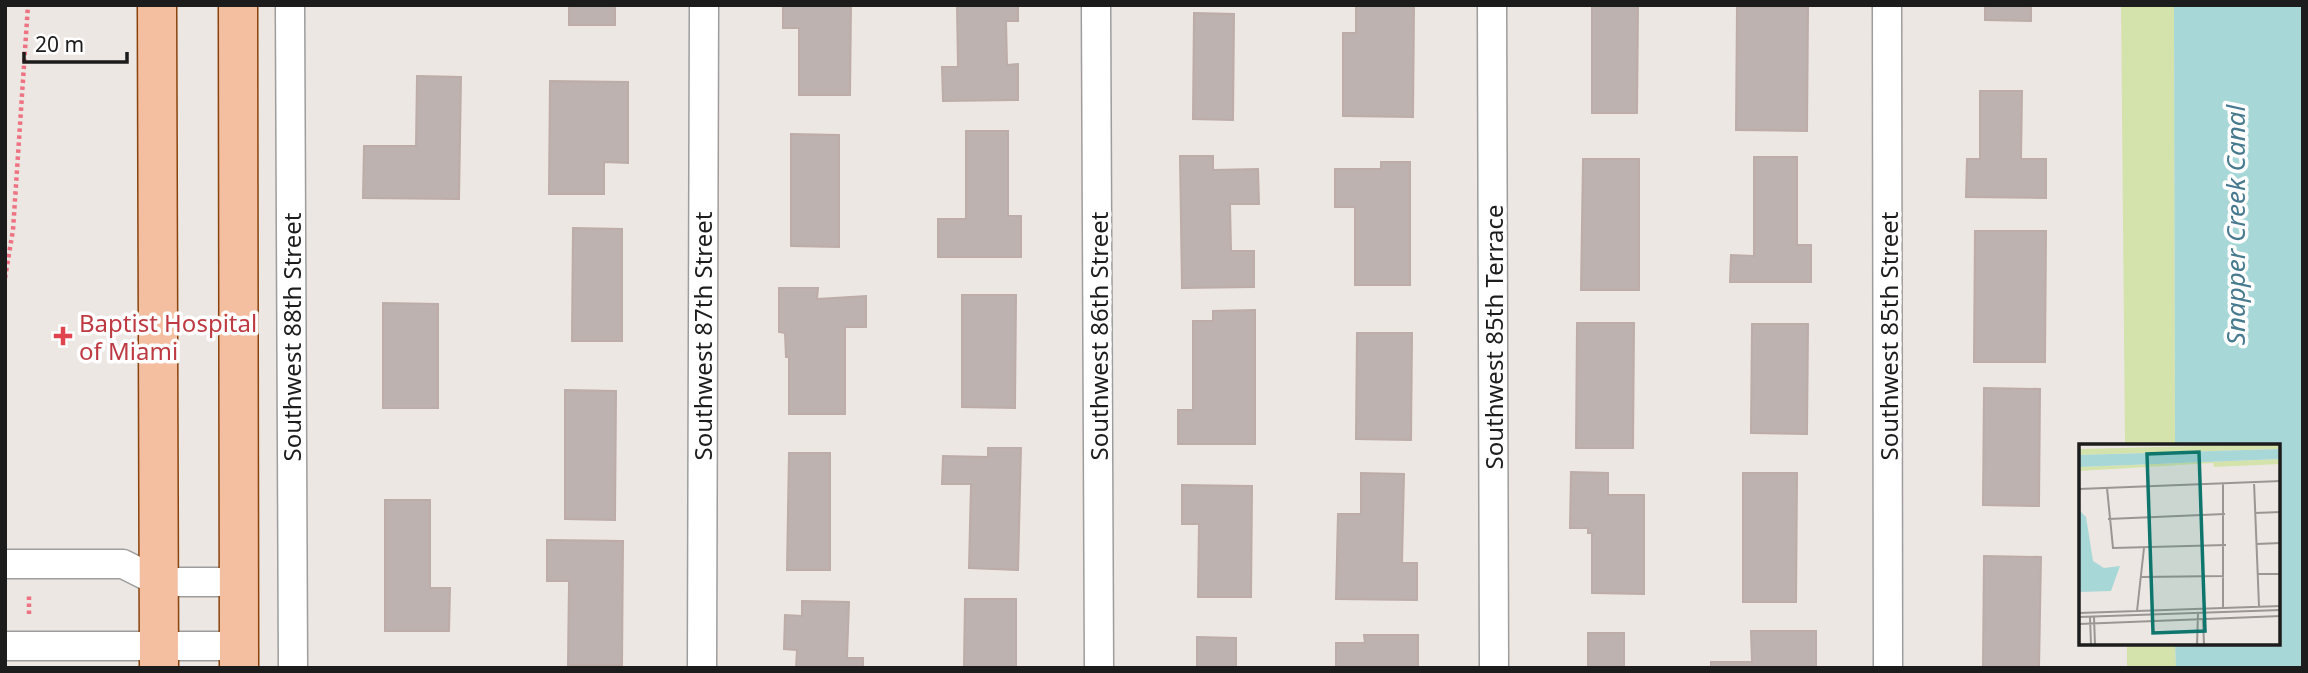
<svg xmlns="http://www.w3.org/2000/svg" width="2308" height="673" viewBox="0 0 2308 673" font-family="'Noto Sans',sans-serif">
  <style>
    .grass { fill: #d4e3ac }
    .water { fill: #a7d7d7 }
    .building { fill: #bdb2b0; stroke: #bdaca7; stroke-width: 2 }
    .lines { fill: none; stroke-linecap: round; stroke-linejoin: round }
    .minor-casing { stroke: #9d9d9d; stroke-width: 31 }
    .primary-casing { stroke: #89430c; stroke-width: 41 }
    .path { stroke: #ee7382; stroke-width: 4.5; stroke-dasharray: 3.5 3.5; stroke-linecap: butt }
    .minor { stroke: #fff; stroke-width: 28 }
    .primary { stroke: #f4bea1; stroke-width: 38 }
    .health-dot { fill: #e0444e; stroke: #fff; stroke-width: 2.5 }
    .labels { text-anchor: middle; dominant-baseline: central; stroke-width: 7; stroke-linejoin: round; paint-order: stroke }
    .health-label { font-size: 24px; fill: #be3a42; stroke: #fff; text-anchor: start }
    .street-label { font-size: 24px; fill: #1c1c1c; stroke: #fff }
    .water-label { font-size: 26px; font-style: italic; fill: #477a8e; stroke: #fff }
    .inset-road { fill: none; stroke: #999693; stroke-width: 2 }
    .view { fill: #0f766e; fill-opacity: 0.15; stroke: #0f766e; stroke-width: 3.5 }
    .inset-edge { fill: none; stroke: #1c1c1c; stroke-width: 3.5 }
  </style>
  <rect width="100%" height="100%" fill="#ede7e3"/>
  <g class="grass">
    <polygon points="2121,5 2174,5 2175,445 2125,445"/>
    <polygon points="2127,643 2175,643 2176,668 2127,668"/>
  </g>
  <polygon class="water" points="2174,5 2303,5 2303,668 2176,668 2175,643 2278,643 2278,446 2175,445"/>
  <g class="building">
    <rect x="569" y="5" width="46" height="20"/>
    <polygon points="783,5 851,5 850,95 799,95 799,28 783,28"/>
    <polygon points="957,5 1018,5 1018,21 1006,21 1007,65 1018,64 1018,100 943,101 942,67 958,67"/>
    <polygon points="1592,5 1638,5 1637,113 1592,113"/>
    <polygon points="1985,5 2031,5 2031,21 1985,20"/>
    <polygon points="1356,6 1414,6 1413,117 1343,116 1343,33 1356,33"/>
    <polygon points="1737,7 1808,7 1807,131 1736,130"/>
    <polygon points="1194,13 1234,14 1233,120 1193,119"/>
    <polygon points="417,76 461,77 459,199 363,198 364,146 416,146"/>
    <polygon points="550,81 628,82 628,163 604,162 604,194 549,194"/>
    <polygon points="1980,91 2022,91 2021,159 2046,159 2046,198 1966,197 1967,159 1980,159"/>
    <polygon points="966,131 1008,131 1008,216 1021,216 1021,257 938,257 938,219 966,219"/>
    <polygon points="791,134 839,135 839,247 791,246"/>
    <polygon points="1180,156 1213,156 1213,170 1258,169 1259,204 1230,204 1231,251 1254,251 1254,287 1182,288"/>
    <polygon points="1754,157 1797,157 1797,245 1811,245 1811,282 1730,282 1731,255 1754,256"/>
    <polygon points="1583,159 1639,159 1639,290 1581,290"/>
    <polygon points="1381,162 1410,162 1410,285 1355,285 1355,207 1335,207 1335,169 1381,169"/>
    <polygon points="573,228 622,229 622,341 572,341"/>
    <polygon points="1975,231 2046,231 2045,362 1974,362"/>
    <polygon points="779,288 818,288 817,299 866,296 866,327 845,327 845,414 789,414 789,357 786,357 785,333 779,332"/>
    <polygon points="962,295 1016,295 1015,408 962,407"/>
    <polygon points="383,303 438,304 438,408 383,408"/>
    <polygon points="1255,310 1255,444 1178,444 1178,410 1193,410 1193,321 1213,321 1213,311"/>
    <polygon points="1577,323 1634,323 1633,448 1576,448"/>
    <polygon points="1752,324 1808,324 1807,434 1751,433"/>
    <polygon points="1357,333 1412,333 1411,440 1356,439"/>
    <polygon points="1984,388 2040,389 2039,506 1983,505"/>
    <polygon points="565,390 616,391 615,520 565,519"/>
    <polygon points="988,448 1021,448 1018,570 969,568 971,484 942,484 943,456 988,457"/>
    <polygon points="789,453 830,453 830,570 787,570"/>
    <polygon points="1571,472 1608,473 1608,495 1644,495 1644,594 1592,593 1592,533 1588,533 1588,528 1570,528"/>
    <polygon points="1361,473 1404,474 1402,563 1417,563 1417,600 1336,599 1338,514 1361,514"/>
    <polygon points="1743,473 1797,473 1796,602 1743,602"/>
    <polygon points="1182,485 1252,486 1251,597 1198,597 1199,524 1182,524"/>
    <polygon points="385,500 430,500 430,588 450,588 449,631 385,631"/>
    <polygon points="547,540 623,541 622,665 568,665 569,581 547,581"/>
    <polygon points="1984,556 2041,557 2039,668 1983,668"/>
    <polygon points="965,599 1016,599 1016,668 964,668"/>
    <polygon points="802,601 849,602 847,658 863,658 863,668 796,668 797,650 784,649 785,615 802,616"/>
    <polygon points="1751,631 1816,631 1816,668 1711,668 1711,662 1752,662"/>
    <rect x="1588" y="633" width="36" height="35"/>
    <polygon points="1364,635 1418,635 1418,668 1336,668 1336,643 1365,643"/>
    <polygon points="1197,637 1236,638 1236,668 1197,668"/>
  </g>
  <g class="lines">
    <defs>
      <g id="minor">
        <polyline points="290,5 293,668"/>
        <polyline points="1096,5 1099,668"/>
        <polyline points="1492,5 1494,668"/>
        <polyline points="1887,5 1888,668"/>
        <polyline points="5,564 123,564 159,582 238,582"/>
        <polyline points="5,646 239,646"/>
        <polyline points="702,668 704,5"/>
      </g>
      <g id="primary">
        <polyline points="157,5 159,668"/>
        <polyline points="238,5 239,668"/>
      </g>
    </defs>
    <use href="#minor" class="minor-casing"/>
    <use href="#primary" class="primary-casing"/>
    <g class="path">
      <polyline points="5,278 13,230 28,5"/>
      <polyline points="29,614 29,595"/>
    </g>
    <use href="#minor" class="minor"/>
    <use href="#primary" class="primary"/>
  </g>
  <path class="health-dot" d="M59.5 325.5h7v7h7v7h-7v7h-7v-7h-7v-7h7z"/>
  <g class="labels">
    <g class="health-label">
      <text x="79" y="322">Baptist Hospital<tspan x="79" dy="28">of Miami</tspan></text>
    </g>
    <g class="street-label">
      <text transform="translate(702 336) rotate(-90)">Southwest 87th Street</text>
      <text transform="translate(1098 336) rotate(-90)">Southwest 86th Street</text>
      <text transform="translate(1888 336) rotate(-90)">Southwest 85th Street</text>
      <text transform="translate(291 337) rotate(-90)">Southwest 88th Street</text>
      <text transform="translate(1493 337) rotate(-90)">Southwest 85th Terrace</text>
    </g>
    <g class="water-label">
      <text transform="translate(2235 225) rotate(-90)">Snapper Creek Canal</text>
    </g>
  </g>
  <g transform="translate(2079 444)">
    <rect width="201" height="201" fill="#ede7e3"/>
    <path d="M202 0 201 5 0 11V5ZM202 15 201 20 135 23 134 19 0 27V23Z" fill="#d4e3ac"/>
    <path d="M202 5 201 15 0 23V11ZM0 66 7 73 14 117 25 124 41 122 32 147 0 148Z" fill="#a7d7d7"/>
    <path class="inset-road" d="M175 38 180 162M28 44 34 104 147 101M0 45 202 37M176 69 202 68M29 75 146 70M177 100 202 99M179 130H202M62 133 145 132M144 163V40M58 167 65 104M0 169 202 162M0 173 202 166M11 173 12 201M15 173 16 201M124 175 125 201M0 180 202 172M118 201 119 169"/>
    <path class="view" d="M120 8 126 187 74 189 68 10Z"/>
    <rect width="201" height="201" class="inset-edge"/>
  </g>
  <rect width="2308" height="673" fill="none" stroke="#1c1c1c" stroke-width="14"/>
  <path d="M24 52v10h103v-10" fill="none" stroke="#1c1c1c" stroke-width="3.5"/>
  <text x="35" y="52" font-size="21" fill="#1c1c1c" stroke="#ffffff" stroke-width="5" paint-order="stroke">20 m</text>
</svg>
